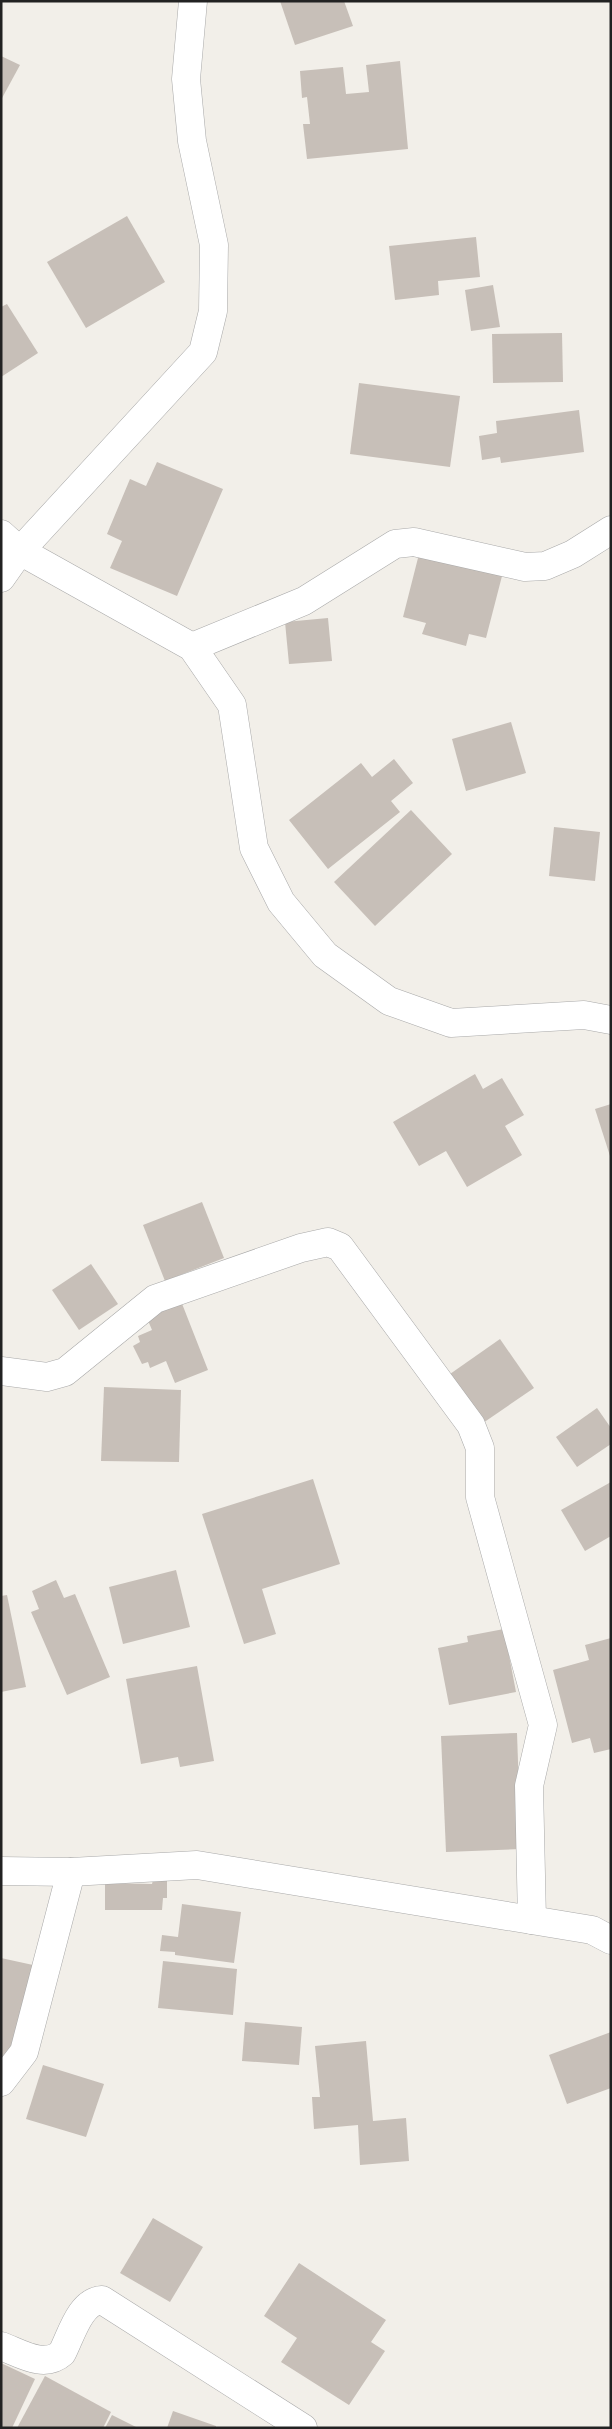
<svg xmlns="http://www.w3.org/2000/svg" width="612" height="2429" viewBox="0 0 612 2429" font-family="Commissioner,sans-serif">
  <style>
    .building { fill: #c7bfb8 }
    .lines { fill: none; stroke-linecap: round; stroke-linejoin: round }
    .minor-casing { stroke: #a9a9a9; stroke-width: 29 }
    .minor { stroke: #fff; stroke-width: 28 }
  </style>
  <rect width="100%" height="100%" fill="#f2efe9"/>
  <g class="building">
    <polygon points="280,1 344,1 353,26 295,45"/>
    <polygon points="1,56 20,65 1,100"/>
    <polygon points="400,61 408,149 307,159 303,124 310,124 307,97 302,98 300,71 343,67 346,94 369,92 366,65"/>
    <polygon points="127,216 165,282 86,328 47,262"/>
    <polygon points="476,237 480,277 438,281 439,295 395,300 389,246"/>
    <polygon points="493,285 500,327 471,331 465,290"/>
    <polygon points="7,304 38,353 1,377 1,307"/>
    <polygon points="562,333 563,382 493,383 492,334"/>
    <polygon points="359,383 460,396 450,467 350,454"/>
    <polygon points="579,410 584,452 501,463 500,457 482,460 479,436 497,433 496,421"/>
    <polygon points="157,462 223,489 177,596 110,568 122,541 107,534 130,479 146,486"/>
    <polygon points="419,554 502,576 486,638 469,634 466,646 422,634 426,623 403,617"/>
    <polygon points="328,618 332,661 289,664 285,622"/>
    <polygon points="511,722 526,773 466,791 452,739"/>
    <polygon points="394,759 413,783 391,801 400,812 328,869 289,820 361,763 372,777"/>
    <polygon points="411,810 452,854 375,926 334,882"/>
    <polygon points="554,827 600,832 595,881 549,876"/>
    <polygon points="475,1074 483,1089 502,1078 524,1115 505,1126 522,1155 467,1187 446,1151 419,1166 393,1122"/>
    <polygon points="611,1104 611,1156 610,1156 595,1109"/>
    <polygon points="202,1202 224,1258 165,1281 143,1225"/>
    <polygon points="91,1264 118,1304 79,1330 52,1290"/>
    <polygon points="179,1296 208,1370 175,1383 166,1361 150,1368 148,1362 142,1364 133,1346 140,1342 138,1336 152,1330 144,1311"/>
    <polygon points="500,1339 534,1388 483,1423 450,1374"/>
    <polygon points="104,1387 181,1390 179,1462 101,1461"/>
    <polygon points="597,1408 611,1428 611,1444 577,1467 556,1437"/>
    <polygon points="313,1479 340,1564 262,1589 276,1634 244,1644 202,1514"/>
    <polygon points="611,1482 611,1536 585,1551 561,1510"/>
    <polygon points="176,1570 190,1627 123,1644 109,1587"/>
    <polygon points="56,1580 64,1598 75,1594 110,1677 67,1695 31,1612 39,1609 32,1591"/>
    <polygon points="7,1595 26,1687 1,1692 1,1596"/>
    <polygon points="504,1629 516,1692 449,1705 438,1648 468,1642 467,1636"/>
    <polygon points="611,1638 611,1749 594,1753 590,1738 572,1743 553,1670 589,1660 585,1645"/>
    <polygon points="197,1666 214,1761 180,1767 178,1757 141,1764 126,1679"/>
    <polygon points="517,1733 521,1849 446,1852 441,1736"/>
    <polygon points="153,1880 167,1880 167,1898 163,1898 162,1910 105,1910 105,1883 152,1884"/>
    <polygon points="182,1904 241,1912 234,1963 175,1955 175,1952 160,1951 162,1935 178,1937"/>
    <polygon points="1,1958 33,1965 13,2060 1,2058"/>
    <polygon points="163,1961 237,1969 233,2015 158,2008"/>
    <polygon points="245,2022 302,2027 299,2065 242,2061"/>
    <polygon points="611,2032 611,2088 567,2104 549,2055"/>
    <polygon points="366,2041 373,2121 406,2118 409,2161 360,2165 358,2125 314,2129 312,2097 320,2097 315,2046"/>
    <polygon points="43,2065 104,2084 86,2137 26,2119"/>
    <polygon points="153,2218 203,2247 170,2302 120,2273"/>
    <polygon points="299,2263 386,2320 371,2342 385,2351 349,2405 281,2362 297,2338 264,2316"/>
    <polygon points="1,2363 35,2379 12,2428 1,2428"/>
    <polygon points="45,2376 111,2412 103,2428 17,2428"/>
    <polygon points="173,2411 216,2426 216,2428 167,2428"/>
    <polygon points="112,2415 138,2428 105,2428"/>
  </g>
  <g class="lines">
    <defs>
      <g id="minor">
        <polyline points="1,534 20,551 192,647 232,705 254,848 281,902 325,955 389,1001 451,1023 584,1015 611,1020"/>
        <polyline points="1,578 20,551 203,352 213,311 214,245 192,141 186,79 193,1"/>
        <polyline points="192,647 304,601 395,544 414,542 525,567 545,566 573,554 611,530"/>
        <polyline points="1,1371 47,1377 65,1372 155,1299 301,1248 328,1242 340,1247 471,1425 480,1448 480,1497 543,1725 529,1786 532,1920"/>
        <polyline points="1,1871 71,1872 197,1865 592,1930 611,1940"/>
        <polyline points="1,2082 24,2052 71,1872"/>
        <path d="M1 2346C20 2353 44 2369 62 2353 71 2336 80 2301 102 2300L303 2428"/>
      </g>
    </defs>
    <use href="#minor" class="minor-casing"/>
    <use href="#minor" class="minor"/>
  </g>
  <rect width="612" height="2429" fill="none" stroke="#222222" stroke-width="5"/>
</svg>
